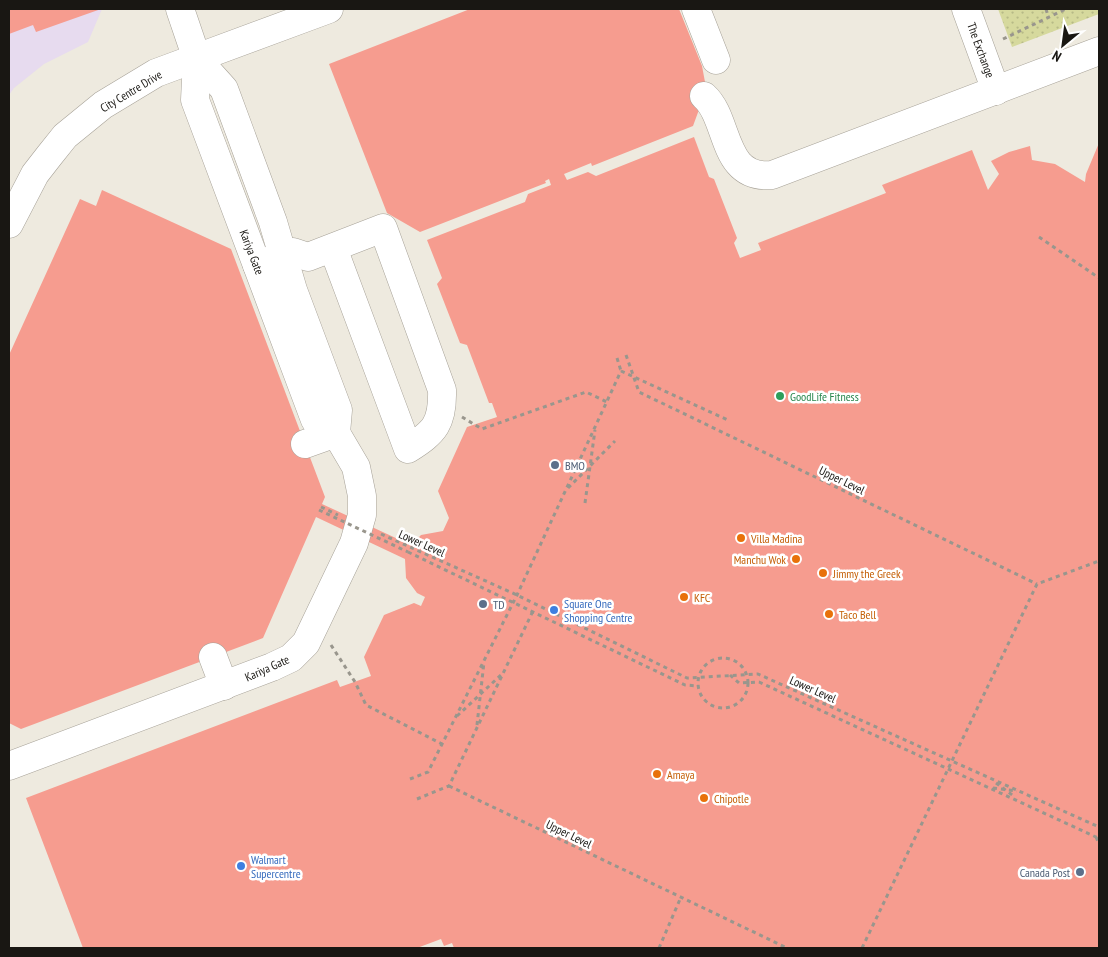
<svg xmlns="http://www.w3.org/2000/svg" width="1108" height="957" viewBox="0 0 1108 957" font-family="'PT Sans Narrow',sans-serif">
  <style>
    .commercial { fill: #e7dbef }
    .park { fill: url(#park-dots) }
    .building { fill: #f69c8f }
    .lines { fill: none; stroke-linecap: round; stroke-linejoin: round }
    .minor-casing { stroke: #a7a298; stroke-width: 29 }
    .path { stroke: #99968d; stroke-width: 3; stroke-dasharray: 4 4; stroke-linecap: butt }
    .minor { stroke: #fff; stroke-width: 28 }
    .path-bridge { stroke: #99968d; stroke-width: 3; stroke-dasharray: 4 4; stroke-linecap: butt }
    .leisure-dot { fill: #2e9e5b; stroke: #fff; stroke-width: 2 }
    .service-dot { fill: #5c6f8a; stroke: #fff; stroke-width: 2 }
    .food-dot { fill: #e8710a; stroke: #fff; stroke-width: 2 }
    .shop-dot { fill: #3f7fe0; stroke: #fff; stroke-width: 2 }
    .labels { text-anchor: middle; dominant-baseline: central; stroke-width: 5; stroke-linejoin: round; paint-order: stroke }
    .street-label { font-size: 12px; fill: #191713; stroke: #fff }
    .leisure-label { font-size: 12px; fill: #27864d; stroke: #fff; text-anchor: start }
    .service-label { font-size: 12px; fill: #4e5e75; stroke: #fff; text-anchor: start }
    .food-label { font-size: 12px; fill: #c56008; stroke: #fff; text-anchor: start }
    .shop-label { font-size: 12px; fill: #366cbe; stroke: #fff; text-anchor: start }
  </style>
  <defs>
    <pattern id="park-dots" width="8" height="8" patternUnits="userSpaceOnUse" patternTransform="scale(1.25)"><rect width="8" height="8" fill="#d6d99d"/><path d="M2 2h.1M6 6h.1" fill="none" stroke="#b7ba86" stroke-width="1.8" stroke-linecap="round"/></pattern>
  </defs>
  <rect width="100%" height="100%" fill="#eeeadf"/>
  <polygon class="commercial" points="9,9 102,9 88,42 44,64 14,88 9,95"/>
  <polygon class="park" points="998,9 1099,9 1099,14 1012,47"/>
  <g class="building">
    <polygon points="9,9 101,9 36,32 33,25 9,34"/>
    <polygon points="470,9 679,9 702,66 705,82 704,96 693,126 592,166 591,163 564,174 567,180 588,172 596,176 694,137 709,177 714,179 737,238 734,243 740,258 761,250 758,243 886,193 882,185 972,150 988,190 999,174 991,161 1009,152 1030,146 1032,160 1055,164 1085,182 1086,174 1099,143 1099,948 454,948 452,943 444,946 441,939 417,948 83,948 26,798 337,680 340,687 371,676 364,657 384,615 414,603 421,606 425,597 417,593 406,578 405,559 316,517 263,638 21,729 9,723 9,355 80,199 96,206 102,190 231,249 325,497 322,504 411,545 421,535 443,531 449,518 438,491 467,427 497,417 492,403 489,403 467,345 460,343 437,284 442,278 427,240 525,202 528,194 551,185 549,179 545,181 546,183 420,232 387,213 329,64"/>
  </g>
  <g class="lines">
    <defs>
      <g id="minor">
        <polyline points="696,9 716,60"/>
        <polyline points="966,9 996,91"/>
        <polyline points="197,59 224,89 273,222 293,290 338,410 336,433"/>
        <path d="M704 96C730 119 721 180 772 175L1099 51"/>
        <polyline points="9,224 35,174 49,156 65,136 103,105 156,73 329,9"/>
        <path d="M257 265 293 252 308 257 383 228 442 390C443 423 435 432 408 449L333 248"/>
        <polyline points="305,444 336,433"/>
        <polyline points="213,657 224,686"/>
        <polyline points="9,766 272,667 291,658 306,643 354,543 362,515 362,496 356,467 336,433 315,420 195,100 197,59 180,9"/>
      </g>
    </defs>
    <use href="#minor" class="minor-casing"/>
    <g class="path">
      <polyline points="1046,9 1048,16"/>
      <polyline points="1003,39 1066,9"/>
      <polyline points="1039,237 1099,278"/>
      <polyline points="626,355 639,392 1037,584"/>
      <polyline points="617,358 621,371"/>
      <polyline points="621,371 730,421"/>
      <polyline points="462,417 482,429 586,392 607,402"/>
      <polyline points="568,488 615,441"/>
      <polyline points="585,503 595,430"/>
      <polyline points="321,507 338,515"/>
      <polyline points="381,534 517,595 687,678 758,674 1099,827"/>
      <polyline points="408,552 685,685 698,686"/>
      <polyline points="331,645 355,682 366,705 442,744"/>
      <circle cx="723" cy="683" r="25"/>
      <polyline points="730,675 739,683 759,682 1096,837 1099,836"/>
      <polyline points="457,716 502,674"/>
      <polyline points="477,725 484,662"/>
      <polyline points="410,779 428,772 517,595 621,371"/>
      <polyline points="996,783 1015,797"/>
      <polyline points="449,786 787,948"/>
      <polyline points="993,788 1017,791"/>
      <polyline points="417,799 449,786 533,611"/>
      <polyline points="1096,837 1099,844"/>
      <polyline points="659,948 681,897"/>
      <polyline points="862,948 1037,584 1099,561"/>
    </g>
    <use href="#minor" class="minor"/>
    <polyline class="path-bridge" points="319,510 408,552"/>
  </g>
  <circle class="leisure-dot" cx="780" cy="396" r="5"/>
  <g class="service-dot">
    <circle cx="555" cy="465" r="5"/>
    <circle cx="483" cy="604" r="5"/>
    <circle cx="1080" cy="872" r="5"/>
  </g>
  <g class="food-dot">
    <circle cx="741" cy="538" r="5"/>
    <circle cx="796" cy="559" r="5"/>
    <circle cx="823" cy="573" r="5"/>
    <circle cx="684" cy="597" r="5"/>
    <circle cx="829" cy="614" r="5"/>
    <circle cx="657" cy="774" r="5"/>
    <circle cx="704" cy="798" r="5"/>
  </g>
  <g class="shop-dot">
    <circle cx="554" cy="610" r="5"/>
    <circle cx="241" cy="866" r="5"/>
  </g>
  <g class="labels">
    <g class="street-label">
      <text transform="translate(981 50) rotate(70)">The Exchange</text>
      <text transform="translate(131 91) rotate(-31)">City Centre Drive</text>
      <text transform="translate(252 252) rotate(69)">Kariya Gate</text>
      <text transform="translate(842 480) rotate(26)">Upper Level</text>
      <text transform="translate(422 543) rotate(24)">Lower Level</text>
      <text transform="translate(267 668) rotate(-24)">Kariya Gate</text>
      <text transform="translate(813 689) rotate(24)">Lower Level</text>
      <text transform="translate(569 834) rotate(26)">Upper Level</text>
    </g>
    <g class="leisure-label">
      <text x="790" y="396">GoodLife Fitness</text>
    </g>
    <g class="service-label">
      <text x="565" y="465">BMO</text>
      <text x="493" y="604">TD</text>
      <text x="1070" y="872" text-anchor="end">Canada Post</text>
    </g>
    <g class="food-label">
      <text x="751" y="538">Villa Madina</text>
      <text x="786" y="559" text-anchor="end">Manchu Wok</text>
      <text x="833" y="573">Jimmy the Greek</text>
      <text x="694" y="597">KFC</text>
      <text x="839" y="614">Taco Bell</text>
      <text x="667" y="774">Amaya</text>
      <text x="714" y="798">Chipotle</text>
    </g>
    <g class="shop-label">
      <text x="564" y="603">Square One<tspan x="564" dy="14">Shopping Centre</tspan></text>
      <text x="251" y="859">Walmart<tspan x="251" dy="14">Supercentre</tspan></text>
    </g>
  </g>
  <rect width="1108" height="957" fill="none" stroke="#191713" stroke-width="20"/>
  <g transform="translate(1063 45) rotate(209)" stroke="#ffffff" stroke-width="4" paint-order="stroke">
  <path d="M0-4L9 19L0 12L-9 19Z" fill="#191713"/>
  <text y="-8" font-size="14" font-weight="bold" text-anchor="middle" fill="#191713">N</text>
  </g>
</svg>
